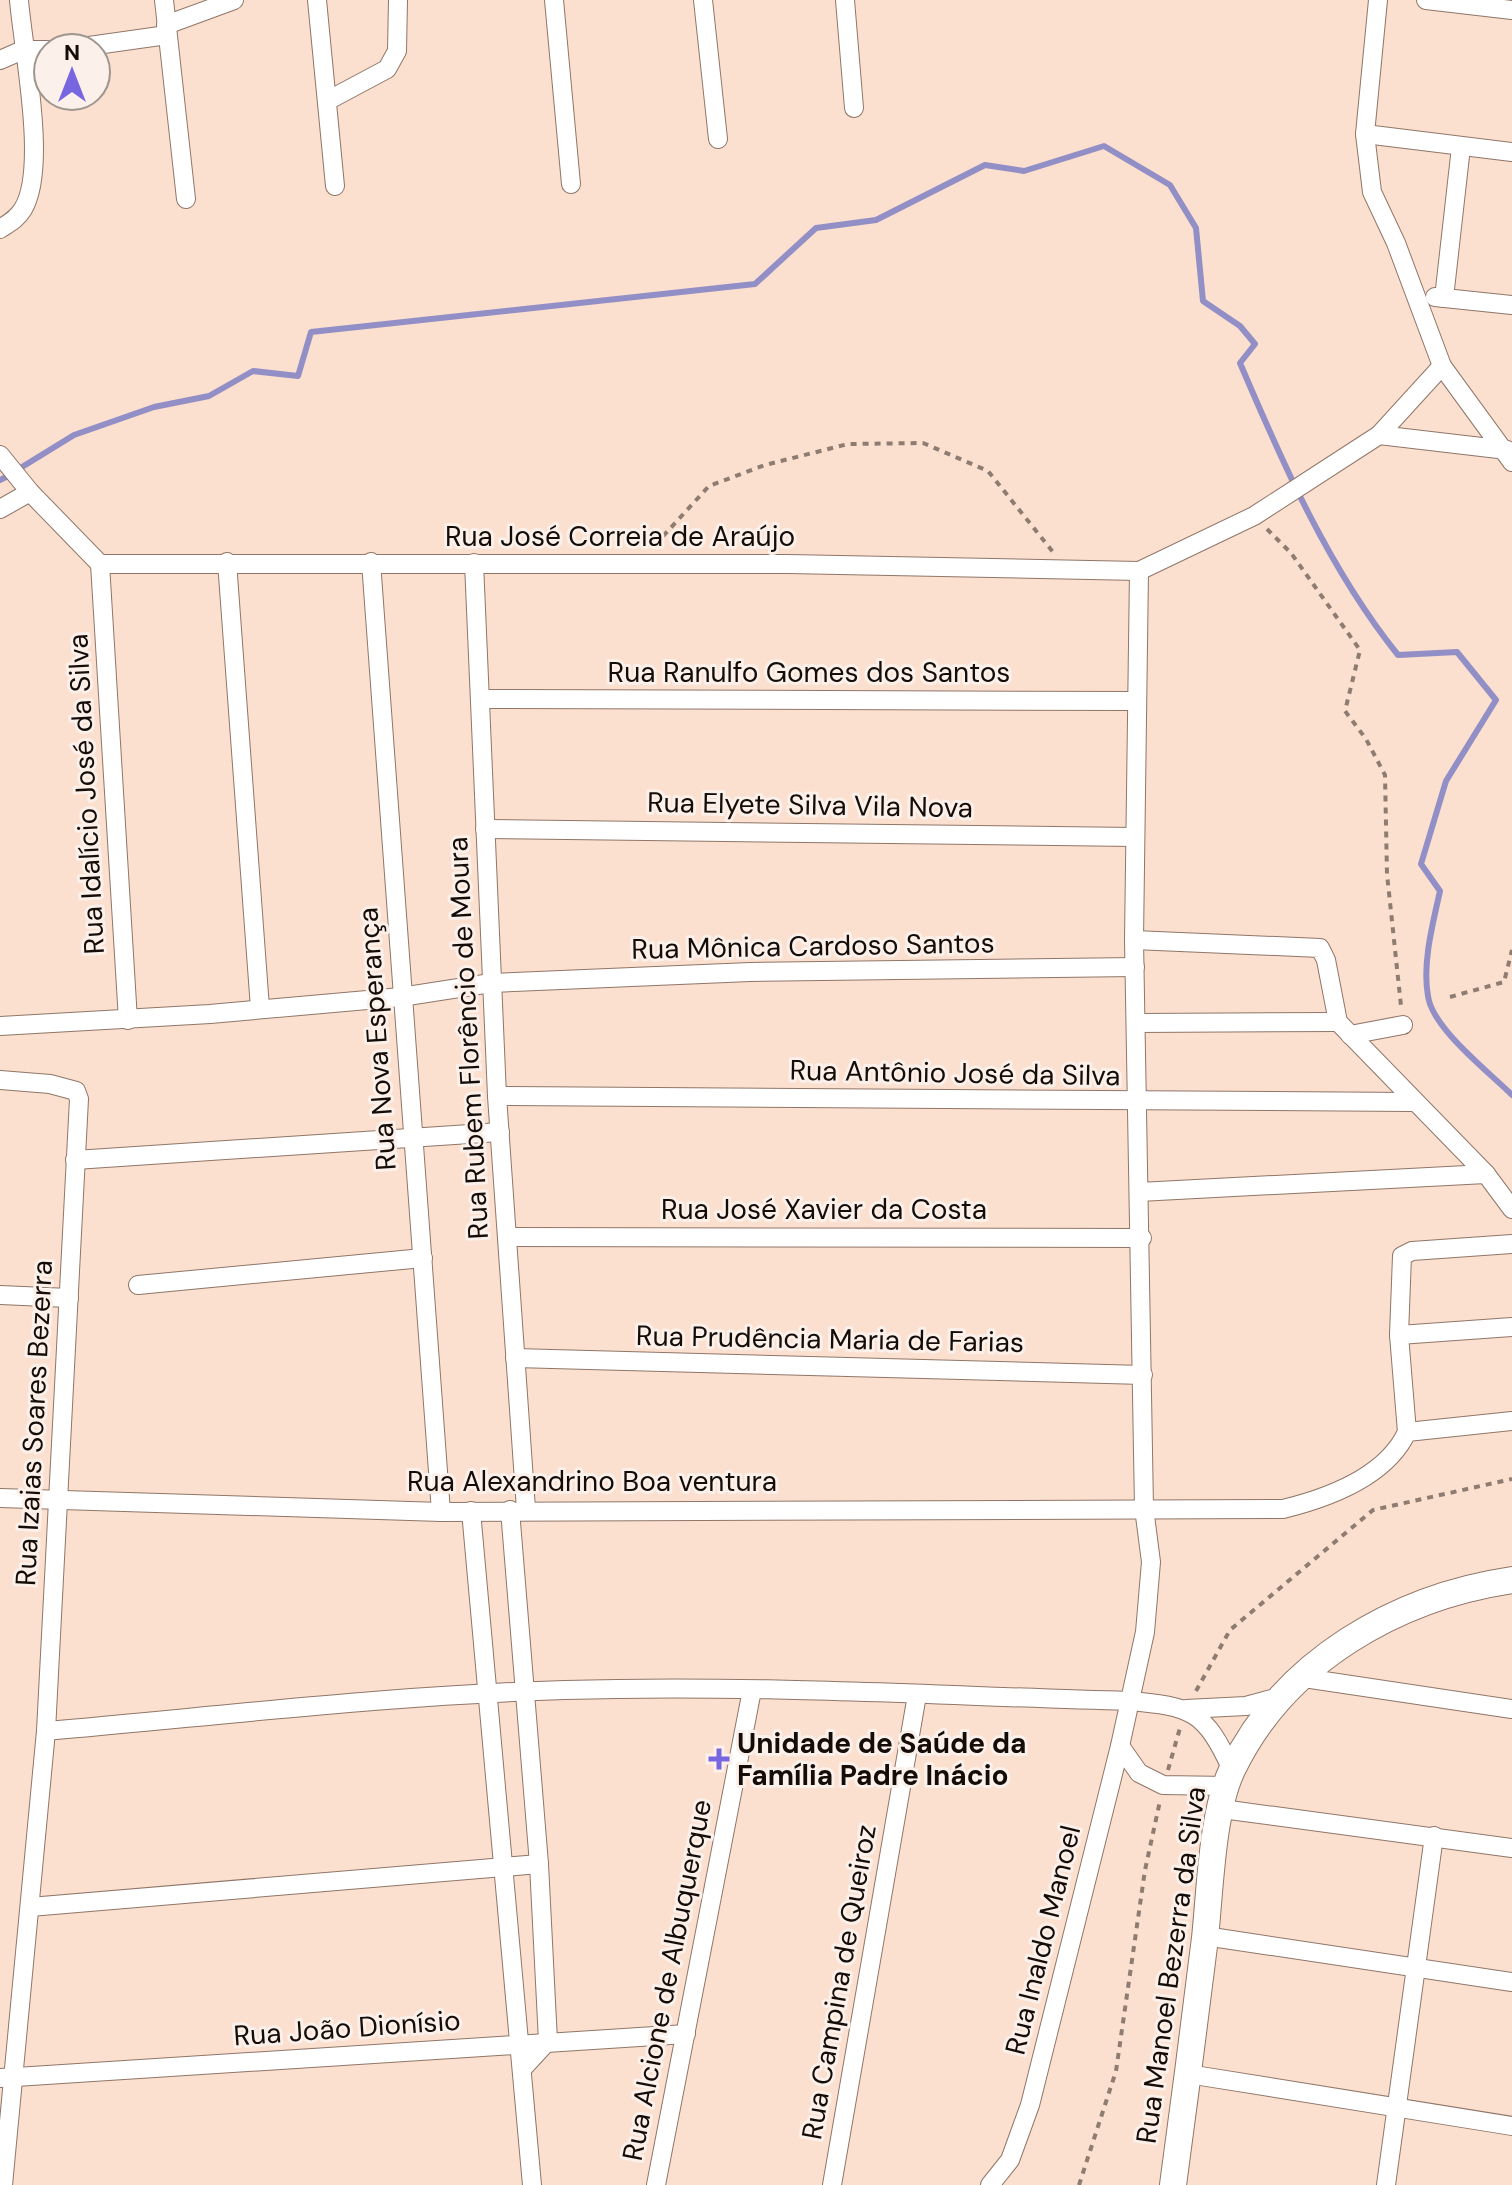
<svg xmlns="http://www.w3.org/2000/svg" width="1512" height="2185" viewBox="0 0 1512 2185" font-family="'DM Sans',sans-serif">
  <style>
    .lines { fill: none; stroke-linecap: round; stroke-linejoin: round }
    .stream { stroke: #928fc6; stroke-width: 6 }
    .street-casing { stroke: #8f7668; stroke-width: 20 }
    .secondary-casing { stroke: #8f7668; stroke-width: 28 }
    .path { stroke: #8f7c71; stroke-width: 4; stroke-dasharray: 6 6; stroke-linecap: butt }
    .street { stroke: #fff; stroke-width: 18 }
    .secondary { stroke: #fff; stroke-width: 26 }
    .poi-dot { fill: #7865e0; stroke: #fbf0ea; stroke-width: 3 }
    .labels { text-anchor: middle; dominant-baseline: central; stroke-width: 6; stroke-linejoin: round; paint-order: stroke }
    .street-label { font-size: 28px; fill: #150c07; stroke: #fbf0ea }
    .poi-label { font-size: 28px; font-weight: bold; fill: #150c07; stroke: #fbf0ea; text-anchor: start }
  </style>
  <rect width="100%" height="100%" fill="#fbdfcf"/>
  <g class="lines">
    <g class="stream">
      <path d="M22 467 74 435 154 407 209 396 253 371 298 376 311 332 755 284 816 228 876 220 985 165 1024 171 1104 146 1170 185 1196 228 1203 301 1240 326 1255 344 1240 363C1283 464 1329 569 1398 655L1457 652 1496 700 1446 781 1421 864 1440 891C1433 923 1422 963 1428 996 1432 1028 1489 1072 1512 1095"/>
      <polyline points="0,480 6,477"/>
    </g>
    <defs>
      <g id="street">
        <polyline points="164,0 186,199"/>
        <polyline points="317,0 335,186"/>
        <polyline points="554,0 571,184"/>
        <polyline points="703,0 718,139"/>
        <polyline points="845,0 854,108"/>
        <polyline points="1378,0 1365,134 1372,192 1396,243 1442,366 1512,462"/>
        <polyline points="1426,0 1512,10"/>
        <polyline points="166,25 234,0"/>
        <polyline points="75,48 167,35"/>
        <polyline points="0,60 23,50 48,50"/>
        <polyline points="327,101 387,69 397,51 398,0"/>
        <polyline points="1365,134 1512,152"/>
        <path d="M0 229C9 223 17 219 23 209 48 168 23 50 19 0"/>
        <polyline points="1435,297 1512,305"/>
        <polyline points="1444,298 1461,147"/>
        <polyline points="1379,435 1507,450"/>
        <polyline points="0,455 30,492 100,564"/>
        <polyline points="0,509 30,492"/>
        <polyline points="227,562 260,1008"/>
        <polyline points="371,562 441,1512"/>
        <polyline points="474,563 497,1096 526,1509"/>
        <polyline points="100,564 788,564 1139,571 1254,516 1379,435 1442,366"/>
        <polyline points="100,564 128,1020"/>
        <polyline points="481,699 1137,701"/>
        <polyline points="485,829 1134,837"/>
        <polyline points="1134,940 1320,948 1326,960 1338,1022 1486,1174 1512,1209"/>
        <polyline points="1136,1023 1338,1022"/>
        <polyline points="0,1026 210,1014 401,997 491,983 750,972 1135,967"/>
        <polyline points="1350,1035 1403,1025"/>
        <polyline points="0,1080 50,1084 76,1091 79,1099 46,1731 3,2185"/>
        <polyline points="497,1096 1413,1102"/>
        <polyline points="75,1160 500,1132"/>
        <polyline points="1139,1192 1486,1174"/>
        <polyline points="507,1237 1142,1238"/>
        <polyline points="138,1285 423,1258"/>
        <polyline points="0,1295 69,1298"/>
        <polyline points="1399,1335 1512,1327"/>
        <polyline points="515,1358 1143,1375"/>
        <polyline points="1407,1432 1399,1335 1402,1256 1412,1251 1512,1244"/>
        <path d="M0 1498 441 1512 1283 1509C1328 1498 1386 1477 1407 1432L1512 1421"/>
        <polyline points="510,1510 539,1864 548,2041 524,2067"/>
        <polyline points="471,1511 532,2185"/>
        <polyline points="1304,1678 1512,1709"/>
        <polyline points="1186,1709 1246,1706 1282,1696"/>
        <path d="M46 1731C219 1716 392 1695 565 1690 752 1684 941 1696 1128 1701 1192 1706 1205 1711 1232 1770"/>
        <polyline points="1120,1746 1139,1773 1163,1785 1227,1786"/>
        <polyline points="1222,1809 1512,1848"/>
        <polyline points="30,1907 539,1864"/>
        <polyline points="1205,1936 1512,1982"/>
        <polyline points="1188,2074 1512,2126"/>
        <polyline points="0,2078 686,2034"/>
        <polyline points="656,2185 752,1690"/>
        <polyline points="832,2185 917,1695"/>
        <polyline points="990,2185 1010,2160 1030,2105 1120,1746 1145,1632 1151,1562 1144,1508 1134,940 1139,571"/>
        <polyline points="1386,2185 1434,1836"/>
      </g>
      <path id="secondary" d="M1173 2185C1184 2103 1195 2020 1205 1938 1210 1891 1212 1812 1232 1770 1284 1661 1397 1597 1512 1580"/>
    </defs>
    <use href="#street" class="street-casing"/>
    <use href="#secondary" class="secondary-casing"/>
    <g class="path">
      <polyline points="1267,529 1291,553 1360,650 1345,711 1366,739 1385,775 1387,874 1401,1006"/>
      <polyline points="655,545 709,486 765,465 848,444 923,443 988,471 1053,552"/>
      <polyline points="1450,997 1504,982 1512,950"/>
      <polyline points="1196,1691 1230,1630 1373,1510 1512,1479"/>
      <polyline points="1168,1770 1180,1728"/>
      <polyline points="1079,2185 1116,2071 1145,1870 1160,1801"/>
    </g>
    <use href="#street" class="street"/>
    <use href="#secondary" class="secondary"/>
  </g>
  <path class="poi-dot" d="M715 1747h8v8h8v8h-8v8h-8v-8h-8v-8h8z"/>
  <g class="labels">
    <g class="street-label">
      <text x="620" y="536">Rua José Correia de Araújo</text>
      <text x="809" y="672">Rua Ranulfo Gomes dos Santos</text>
      <text transform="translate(86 794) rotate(-93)">Rua Idalício José da Silva</text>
      <text transform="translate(810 805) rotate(1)">Rua Elyete Silva Vila Nova</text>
      <text transform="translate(813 946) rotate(-1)">Rua Mônica Cardoso Santos</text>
      <text transform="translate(468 1038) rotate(-93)">Rua Rubem Florêncio de Moura</text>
      <text transform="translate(377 1039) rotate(-94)">Rua Nova Esperança</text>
      <text transform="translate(955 1073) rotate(1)">Rua Antônio José da Silva</text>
      <text x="824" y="1209">Rua José Xavier da Costa</text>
      <text transform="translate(830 1339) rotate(1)">Rua Prudência Maria de Farias</text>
      <text transform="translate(34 1423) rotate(-87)">Rua Izaias Soares Bezerra</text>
      <text x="592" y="1481">Rua Alexandrino Boa ventura</text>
      <text transform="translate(1043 1940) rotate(-76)">Rua Inaldo Manoel</text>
      <text transform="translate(1171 1965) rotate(-82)">Rua Manoel Bezerra da Silva</text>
      <text transform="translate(667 1980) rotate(-79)">Rua Alcione de Albuquerque</text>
      <text transform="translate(839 1982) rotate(-80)">Rua Campina de Queiroz</text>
      <text transform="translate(347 2028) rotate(-4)">Rua João Dionísio</text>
    </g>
    <g class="poi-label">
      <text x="737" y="1743">Unidade de Saúde da<tspan x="737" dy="32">Família Padre Inácio</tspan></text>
    </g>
  </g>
  <g transform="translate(72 72)"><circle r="38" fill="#fbf0ea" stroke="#9f958f" stroke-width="2"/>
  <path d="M0-6L14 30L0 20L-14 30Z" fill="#7865e0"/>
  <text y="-12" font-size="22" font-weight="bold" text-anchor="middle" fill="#150c07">N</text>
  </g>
</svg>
